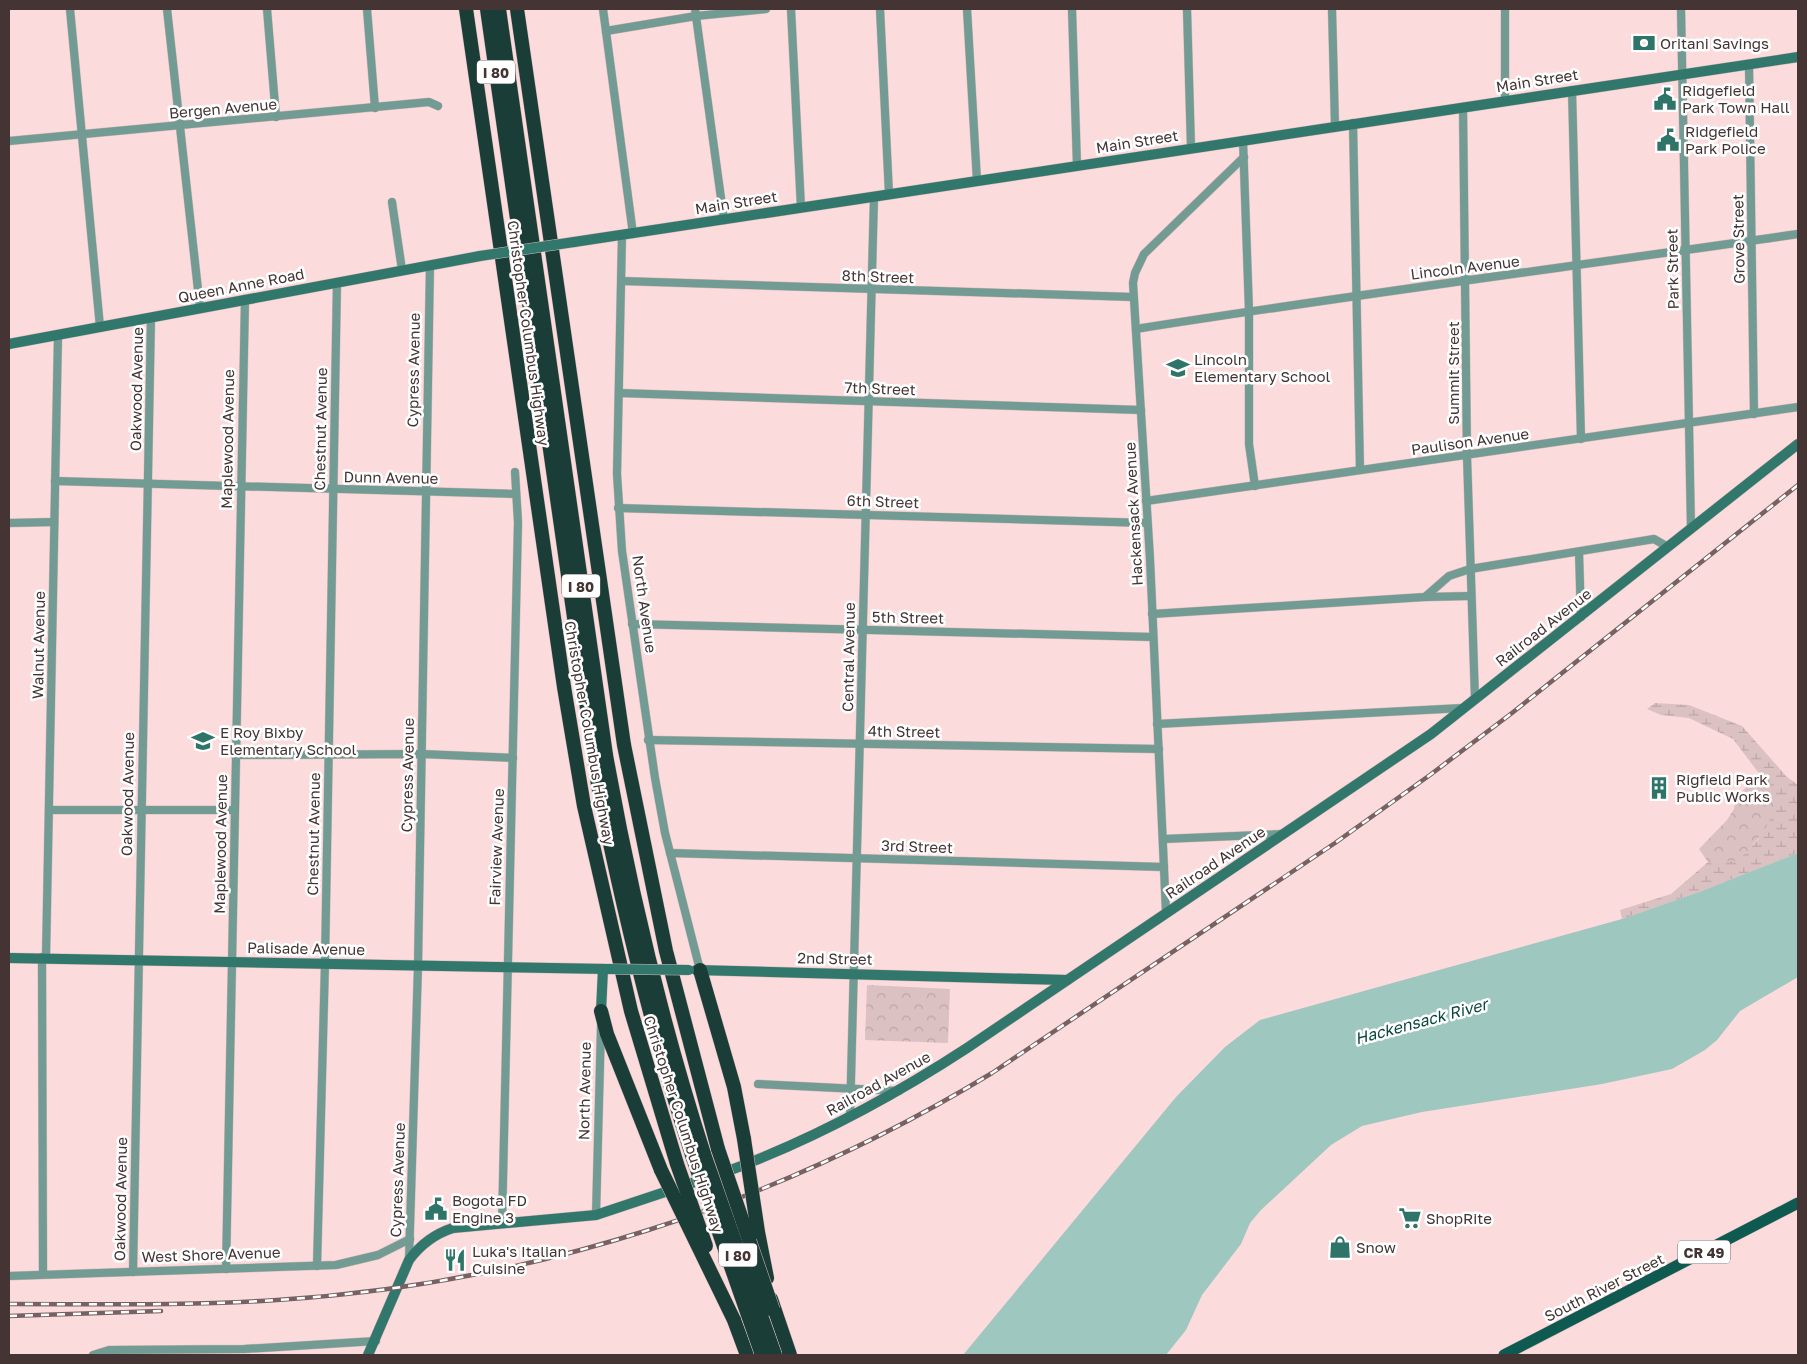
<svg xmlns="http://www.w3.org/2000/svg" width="1807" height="1364" viewBox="0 0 1807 1364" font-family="'Golos Text',sans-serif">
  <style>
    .wetland { fill: url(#wetland-marsh) }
    .park { fill: url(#park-crowns) }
    .water { fill: #9ec7bf }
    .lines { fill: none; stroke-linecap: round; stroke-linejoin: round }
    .street-casing { stroke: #d7baba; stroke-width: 9 }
    .secondary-casing { stroke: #d7baba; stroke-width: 11 }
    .primary-casing { stroke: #d7baba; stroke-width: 12 }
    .highway-casing { stroke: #d7baba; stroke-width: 15 }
    .street { stroke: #719b93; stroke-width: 8 }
    .secondary { stroke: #32776c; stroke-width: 10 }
    .primary { stroke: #0e5a50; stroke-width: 11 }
    .highway { stroke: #1b3d38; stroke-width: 14 }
    .rail-casing { stroke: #766262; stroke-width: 4.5 }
    .rail { stroke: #fff; stroke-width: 2.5; stroke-dasharray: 8; stroke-linecap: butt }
    .secondary-bridge-casing { stroke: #d7baba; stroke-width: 11; stroke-linecap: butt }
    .highway-bridge-casing { stroke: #d7baba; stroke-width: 15; stroke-linecap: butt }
    .secondary-bridge { stroke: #32776c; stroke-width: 10 }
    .highway-bridge { stroke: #1b3d38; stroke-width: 14 }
    .labels { text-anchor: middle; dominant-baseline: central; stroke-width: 5; stroke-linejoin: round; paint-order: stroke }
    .shield { fill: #fff; stroke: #7c7171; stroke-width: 1 }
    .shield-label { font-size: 14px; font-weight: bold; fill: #443434 }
    .poi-label { font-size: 15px; fill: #443434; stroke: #fff; text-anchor: start }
    .street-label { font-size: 15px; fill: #443434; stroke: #fff }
    .water-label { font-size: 16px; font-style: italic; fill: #0b473f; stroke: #fff }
  </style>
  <defs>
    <pattern id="wetland-marsh" width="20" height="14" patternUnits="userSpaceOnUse" patternTransform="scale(1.25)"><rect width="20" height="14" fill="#dbc1c1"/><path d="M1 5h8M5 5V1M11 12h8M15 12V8" fill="none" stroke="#bda6a6"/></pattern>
    <pattern id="park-crowns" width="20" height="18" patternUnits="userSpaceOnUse" patternTransform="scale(1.25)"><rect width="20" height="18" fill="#dbc1c1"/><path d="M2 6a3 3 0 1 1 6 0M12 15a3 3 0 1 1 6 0" fill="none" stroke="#bda6a6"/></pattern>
  </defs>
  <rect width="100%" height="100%" fill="#fcdbdc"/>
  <polygon class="wetland" points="1655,703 1689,705 1742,726 1787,777 1798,785 1798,853 1699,892 1622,919 1620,910 1671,894 1708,862 1738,860 1758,840 1769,818 1774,801 1770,788 1733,739 1689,718 1661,715 1647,709"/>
  <g class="park">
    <path d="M1760 774C1765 782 1774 791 1774 801 1774 825 1753 845 1738 861L1708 862 1699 849 1727 820 1734 809 1736 797Z"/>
    <polygon points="867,985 950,989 948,1043 865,1040"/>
  </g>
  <polygon class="water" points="1798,853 1798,977 1740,1011 1717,1040 1705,1050 1672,1069 1602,1084 1422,1112 1362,1126 1331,1145 1261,1210 1250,1223 1241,1244 1202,1295 1186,1330 1166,1355 963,1355 1176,1097 1225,1047 1260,1020 1622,919 1699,892"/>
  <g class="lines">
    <defs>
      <g id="street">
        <polyline points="70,9 100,327"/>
        <polyline points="167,9 200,308"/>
        <polyline points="267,9 276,117"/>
        <polyline points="367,9 375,108"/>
        <polyline points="603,9 633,234"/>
        <polyline points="695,9 724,220"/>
        <polyline points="791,9 801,208"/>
        <polyline points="880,9 889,194"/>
        <polyline points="967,9 977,181"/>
        <polyline points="1072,9 1077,166"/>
        <polyline points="1187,9 1191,148"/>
        <polyline points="1332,9 1335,126"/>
        <polyline points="1681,9 1691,529"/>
        <polyline points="606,31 696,16 766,9"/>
        <polyline points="1749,64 1754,414"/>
        <polyline points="1572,90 1581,439"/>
        <polyline points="1505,101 1505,9"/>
        <polyline points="1463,107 1467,456 1475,699"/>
        <polyline points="1353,123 1360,470"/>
        <polyline points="1243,140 1249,311 1249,444 1255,486"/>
        <polyline points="9,141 429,102 438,106"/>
        <polyline points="392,202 402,270"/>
        <polyline points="622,235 617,474 622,551 655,778 665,833 700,970"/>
        <polyline points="622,281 1133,297"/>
        <path d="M1136 329C1356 294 1577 266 1798 234"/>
        <polyline points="619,393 1141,410"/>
        <polyline points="55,481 516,494"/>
        <polyline points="1146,501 1798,407"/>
        <polyline points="618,508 1147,523"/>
        <polyline points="9,523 54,522"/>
        <polyline points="1579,552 1581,617"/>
        <polyline points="1425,597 1470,596"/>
        <polyline points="1152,614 1425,597 1449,576 1470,569 1654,539 1668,547"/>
        <polyline points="632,624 1153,637"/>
        <polyline points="1157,724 1463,708"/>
        <polyline points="648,740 1159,749"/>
        <polyline points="235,755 422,754 513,758"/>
        <polyline points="49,810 234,810"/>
        <polyline points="1163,839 1283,834"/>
        <polyline points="670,853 1164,867"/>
        <polyline points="1166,913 1150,559 1133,283 1135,273 1144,254 1244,157"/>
        <polyline points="42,957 43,1274"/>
        <polyline points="46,957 58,335"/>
        <polyline points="758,1084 899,1091"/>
        <polyline points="850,1117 874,197"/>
        <polyline points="596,1215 601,1026"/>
        <polyline points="502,1224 518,522 515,472"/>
        <polyline points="409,1260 418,966 430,265"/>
        <polyline points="317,1266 325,963 337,282"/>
        <polyline points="226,1269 245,299"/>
        <polyline points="133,1272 151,317"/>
        <polyline points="9,1276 336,1265 378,1255 410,1239"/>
        <polyline points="93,1355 109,1350 244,1349 376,1341"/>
      </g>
      <g id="secondary">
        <polyline points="574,242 1798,57"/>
        <polyline points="9,344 480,256"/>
        <polyline points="9,958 608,969"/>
        <polyline points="696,970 1067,980"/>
        <polyline points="601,1011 603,969"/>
        <path d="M720 1174C808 1142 889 1099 967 1048L1431 734 1798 444"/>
        <path d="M368 1355 409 1260C421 1244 434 1234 453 1228L596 1215 707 1178"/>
      </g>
      <polyline id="primary" points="1504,1355 1798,1203"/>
      <g id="highway">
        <polyline points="466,9 564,687 584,806 631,1011 677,1164"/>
        <path d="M487 9 598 785C623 911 653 1036 693 1158"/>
        <path d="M499 9 606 755C630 890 662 1023 704 1154"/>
        <polyline points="517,9 624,745 666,951 718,1149"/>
        <polyline points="700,970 734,1087 744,1139"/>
        <polyline points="601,1011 607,1034 661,1170"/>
        <polyline points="758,1232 767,1278"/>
        <polyline points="771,1299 790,1355"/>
        <polyline points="734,1320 747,1355"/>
      </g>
    </defs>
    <use href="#street" class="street-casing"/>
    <use href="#secondary" class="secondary-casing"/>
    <use href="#primary" class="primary-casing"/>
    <use href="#highway" class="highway-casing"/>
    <use href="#street" class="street"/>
    <use href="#secondary" class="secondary"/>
    <use href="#primary" class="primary"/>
    <use href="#highway" class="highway"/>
    <defs>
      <g id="rail">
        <path d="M9 1304C98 1304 188 1306 277 1300 531 1284 775 1205 992 1073L1335 843 1430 775 1512 713 1798 485"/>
        <polyline points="9,1316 161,1311"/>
      </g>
    </defs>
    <use href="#rail" class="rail-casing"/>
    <use href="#rail" class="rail"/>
    <defs>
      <g id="secondary-bridge">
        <polyline points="480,256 574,242"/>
        <polyline points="608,969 689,970"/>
      </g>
      <g id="highway-bridge">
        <polyline points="744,1139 758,1232"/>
        <polyline points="718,1149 773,1310"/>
        <polyline points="704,1154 775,1355"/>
        <polyline points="693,1158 762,1355"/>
        <polyline points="677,1164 706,1246"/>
        <polyline points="661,1170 734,1320"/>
      </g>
    </defs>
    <use href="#secondary-bridge" class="secondary-bridge-casing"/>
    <use href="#highway-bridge" class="highway-bridge-casing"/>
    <use href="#secondary-bridge" class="secondary-bridge"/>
    <use href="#highway-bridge" class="highway-bridge"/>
  </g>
  <defs>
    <symbol id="bank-bare" viewBox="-9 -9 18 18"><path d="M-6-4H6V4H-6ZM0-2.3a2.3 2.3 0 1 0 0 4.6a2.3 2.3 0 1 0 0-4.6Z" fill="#2e7469" stroke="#fff" stroke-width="2.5" paint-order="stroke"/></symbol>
    <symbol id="civic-bare" viewBox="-9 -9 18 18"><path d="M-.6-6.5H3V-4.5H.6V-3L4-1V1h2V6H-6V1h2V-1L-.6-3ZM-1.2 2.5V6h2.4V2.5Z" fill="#2e7469" stroke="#fff" stroke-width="2.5" paint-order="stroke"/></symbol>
    <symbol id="school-bare" viewBox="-9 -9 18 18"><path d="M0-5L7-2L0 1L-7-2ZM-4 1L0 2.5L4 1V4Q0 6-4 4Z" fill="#2e7469" stroke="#fff" stroke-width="2.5" paint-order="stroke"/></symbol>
    <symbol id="building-bare" viewBox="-9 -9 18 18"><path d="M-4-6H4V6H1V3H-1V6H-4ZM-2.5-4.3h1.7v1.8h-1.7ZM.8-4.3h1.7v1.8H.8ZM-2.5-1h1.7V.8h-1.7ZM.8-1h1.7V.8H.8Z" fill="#2e7469" stroke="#fff" stroke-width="2.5" paint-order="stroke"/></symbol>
    <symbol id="supermarket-bare" viewBox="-9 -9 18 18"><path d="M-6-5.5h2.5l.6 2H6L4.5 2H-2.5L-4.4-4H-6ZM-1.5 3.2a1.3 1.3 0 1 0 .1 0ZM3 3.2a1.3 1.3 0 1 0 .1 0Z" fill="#2e7469" stroke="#fff" stroke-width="2.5" paint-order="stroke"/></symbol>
    <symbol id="shop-bare" viewBox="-9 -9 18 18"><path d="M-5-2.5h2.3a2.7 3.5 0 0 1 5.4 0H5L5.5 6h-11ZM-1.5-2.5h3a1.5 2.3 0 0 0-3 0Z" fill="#2e7469" stroke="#fff" stroke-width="2.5" paint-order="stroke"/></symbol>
    <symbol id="restaurant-bare" viewBox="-9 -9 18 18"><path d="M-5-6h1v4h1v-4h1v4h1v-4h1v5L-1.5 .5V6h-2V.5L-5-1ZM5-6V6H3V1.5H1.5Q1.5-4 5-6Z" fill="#2e7469" stroke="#fff" stroke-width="2.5" paint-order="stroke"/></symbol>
  </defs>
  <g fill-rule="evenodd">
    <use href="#bank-bare" x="1628" y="27" width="32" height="32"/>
    <use href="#civic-bare" x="1649" y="83" width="32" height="32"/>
    <use href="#civic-bare" x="1652" y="124" width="32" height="32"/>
    <use href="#school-bare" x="1162" y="352" width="32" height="32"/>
    <use href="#school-bare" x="187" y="725" width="32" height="32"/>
    <use href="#building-bare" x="1643" y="772" width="32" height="32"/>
    <use href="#civic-bare" x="420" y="1193" width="32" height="32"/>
    <use href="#supermarket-bare" x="1394" y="1202" width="32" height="32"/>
    <use href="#shop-bare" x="1324" y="1231" width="32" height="32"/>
    <use href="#restaurant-bare" x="439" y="1244" width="32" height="32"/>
  </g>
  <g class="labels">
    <g class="shield">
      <rect x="477" y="60.5" width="38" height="23" rx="4"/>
      <rect x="562" y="574.5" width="38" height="23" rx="4"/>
      <rect x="1678" y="1240.5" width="52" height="23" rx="4"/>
      <rect x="719" y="1243.5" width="38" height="23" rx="4"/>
    </g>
    <g class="shield-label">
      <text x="496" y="72">I 80</text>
      <text x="581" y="586">I 80</text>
      <text x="1704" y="1252">CR 49</text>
      <text x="738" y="1255">I 80</text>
    </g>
    <g class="poi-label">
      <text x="1660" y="43">Oritani Savings</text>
      <text x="1682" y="90">Ridgefield<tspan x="1682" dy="17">Park Town Hall</tspan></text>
      <text x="1685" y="131">Ridgefield<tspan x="1685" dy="17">Park Police</tspan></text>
      <text x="1194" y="359">Lincoln<tspan x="1194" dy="17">Elementary School</tspan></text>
      <text x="220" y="732">E Roy Bixby<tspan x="220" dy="17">Elementary School</tspan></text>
      <text x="1676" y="779">Rigfield Park<tspan x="1676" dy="17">Public Works</tspan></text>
      <text x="452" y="1200">Bogota FD<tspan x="452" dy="17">Engine 3</tspan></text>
      <text x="1426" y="1218">ShopRite</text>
      <text x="1356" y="1247">Snow</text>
      <text x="472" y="1251">Luka's Italian<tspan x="472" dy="17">Cuisine</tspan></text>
    </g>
    <g class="street-label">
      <text transform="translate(1537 80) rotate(-9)">Main Street</text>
      <text transform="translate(223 108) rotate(-5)">Bergen Avenue</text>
      <text transform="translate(1137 141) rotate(-9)">Main Street</text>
      <text transform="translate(736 202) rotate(-9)">Main Street</text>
      <text transform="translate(1738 239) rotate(-91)">Grove Street</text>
      <text transform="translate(1465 267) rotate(-7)">Lincoln Avenue</text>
      <text transform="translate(1672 269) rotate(-91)">Park Street</text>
      <text transform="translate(878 276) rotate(2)">8th Street</text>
      <text transform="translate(241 285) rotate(-11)">Queen Anne Road</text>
      <text transform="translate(529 333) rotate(82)">Christopher Columbus Highway</text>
      <text transform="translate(413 370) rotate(-89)">Cypress Avenue</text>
      <text transform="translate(1453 373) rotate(-90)">Summit Street</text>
      <text transform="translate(880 388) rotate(2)">7th Street</text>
      <text transform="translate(136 389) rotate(-89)">Oakwood Avenue</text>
      <text transform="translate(320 429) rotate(-89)">Chestnut Avenue</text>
      <text transform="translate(227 439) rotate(-89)">Maplewood Avenue</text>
      <text transform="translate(1470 441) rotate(-8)">Paulison Avenue</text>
      <text transform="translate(391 477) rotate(1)">Dunn Avenue</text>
      <text transform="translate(883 501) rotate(2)">6th Street</text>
      <text transform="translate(1133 514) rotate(-93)">Hackensack Avenue</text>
      <text transform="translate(645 604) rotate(82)">North Avenue</text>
      <text transform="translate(908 617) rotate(1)">5th Street</text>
      <text transform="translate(1543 627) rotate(-38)">Railroad Avenue</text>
      <text transform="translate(38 645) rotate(-89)">Walnut Avenue</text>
      <text transform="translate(848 657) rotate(-89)">Central Avenue</text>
      <text transform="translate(904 731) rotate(1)">4th Street</text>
      <text transform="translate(590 733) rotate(80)">Christopher Columbus Highway</text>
      <text transform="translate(407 775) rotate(-89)">Cypress Avenue</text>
      <text transform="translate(127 794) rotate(-89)">Oakwood Avenue</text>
      <text transform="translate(313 834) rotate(-89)">Chestnut Avenue</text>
      <text transform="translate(220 844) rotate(-89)">Maplewood Avenue</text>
      <text transform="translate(917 846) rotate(2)">3rd Street</text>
      <text transform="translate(496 847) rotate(-88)">Fairview Avenue</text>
      <text transform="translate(1215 862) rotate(-34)">Railroad Avenue</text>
      <text transform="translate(306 948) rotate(1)">Palisade Avenue</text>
      <text transform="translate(835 958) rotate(1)">2nd Street</text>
      <text transform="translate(878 1083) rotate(-29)">Railroad Avenue</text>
      <text transform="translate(584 1091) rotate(-89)">North Avenue</text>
      <text transform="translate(684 1124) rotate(72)">Christopher Columbus Highway</text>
      <text transform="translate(397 1180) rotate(-88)">Cypress Avenue</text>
      <text transform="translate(120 1199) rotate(-89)">Oakwood Avenue</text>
      <text transform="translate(211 1254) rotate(-2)">West Shore Avenue</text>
      <text transform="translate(1604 1287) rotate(-27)">South River Street</text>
    </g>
    <g class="water-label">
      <text transform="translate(1421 1021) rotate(-15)">Hackensack River</text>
    </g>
  </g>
  <rect width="1807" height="1364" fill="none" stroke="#443434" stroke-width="20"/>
</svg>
